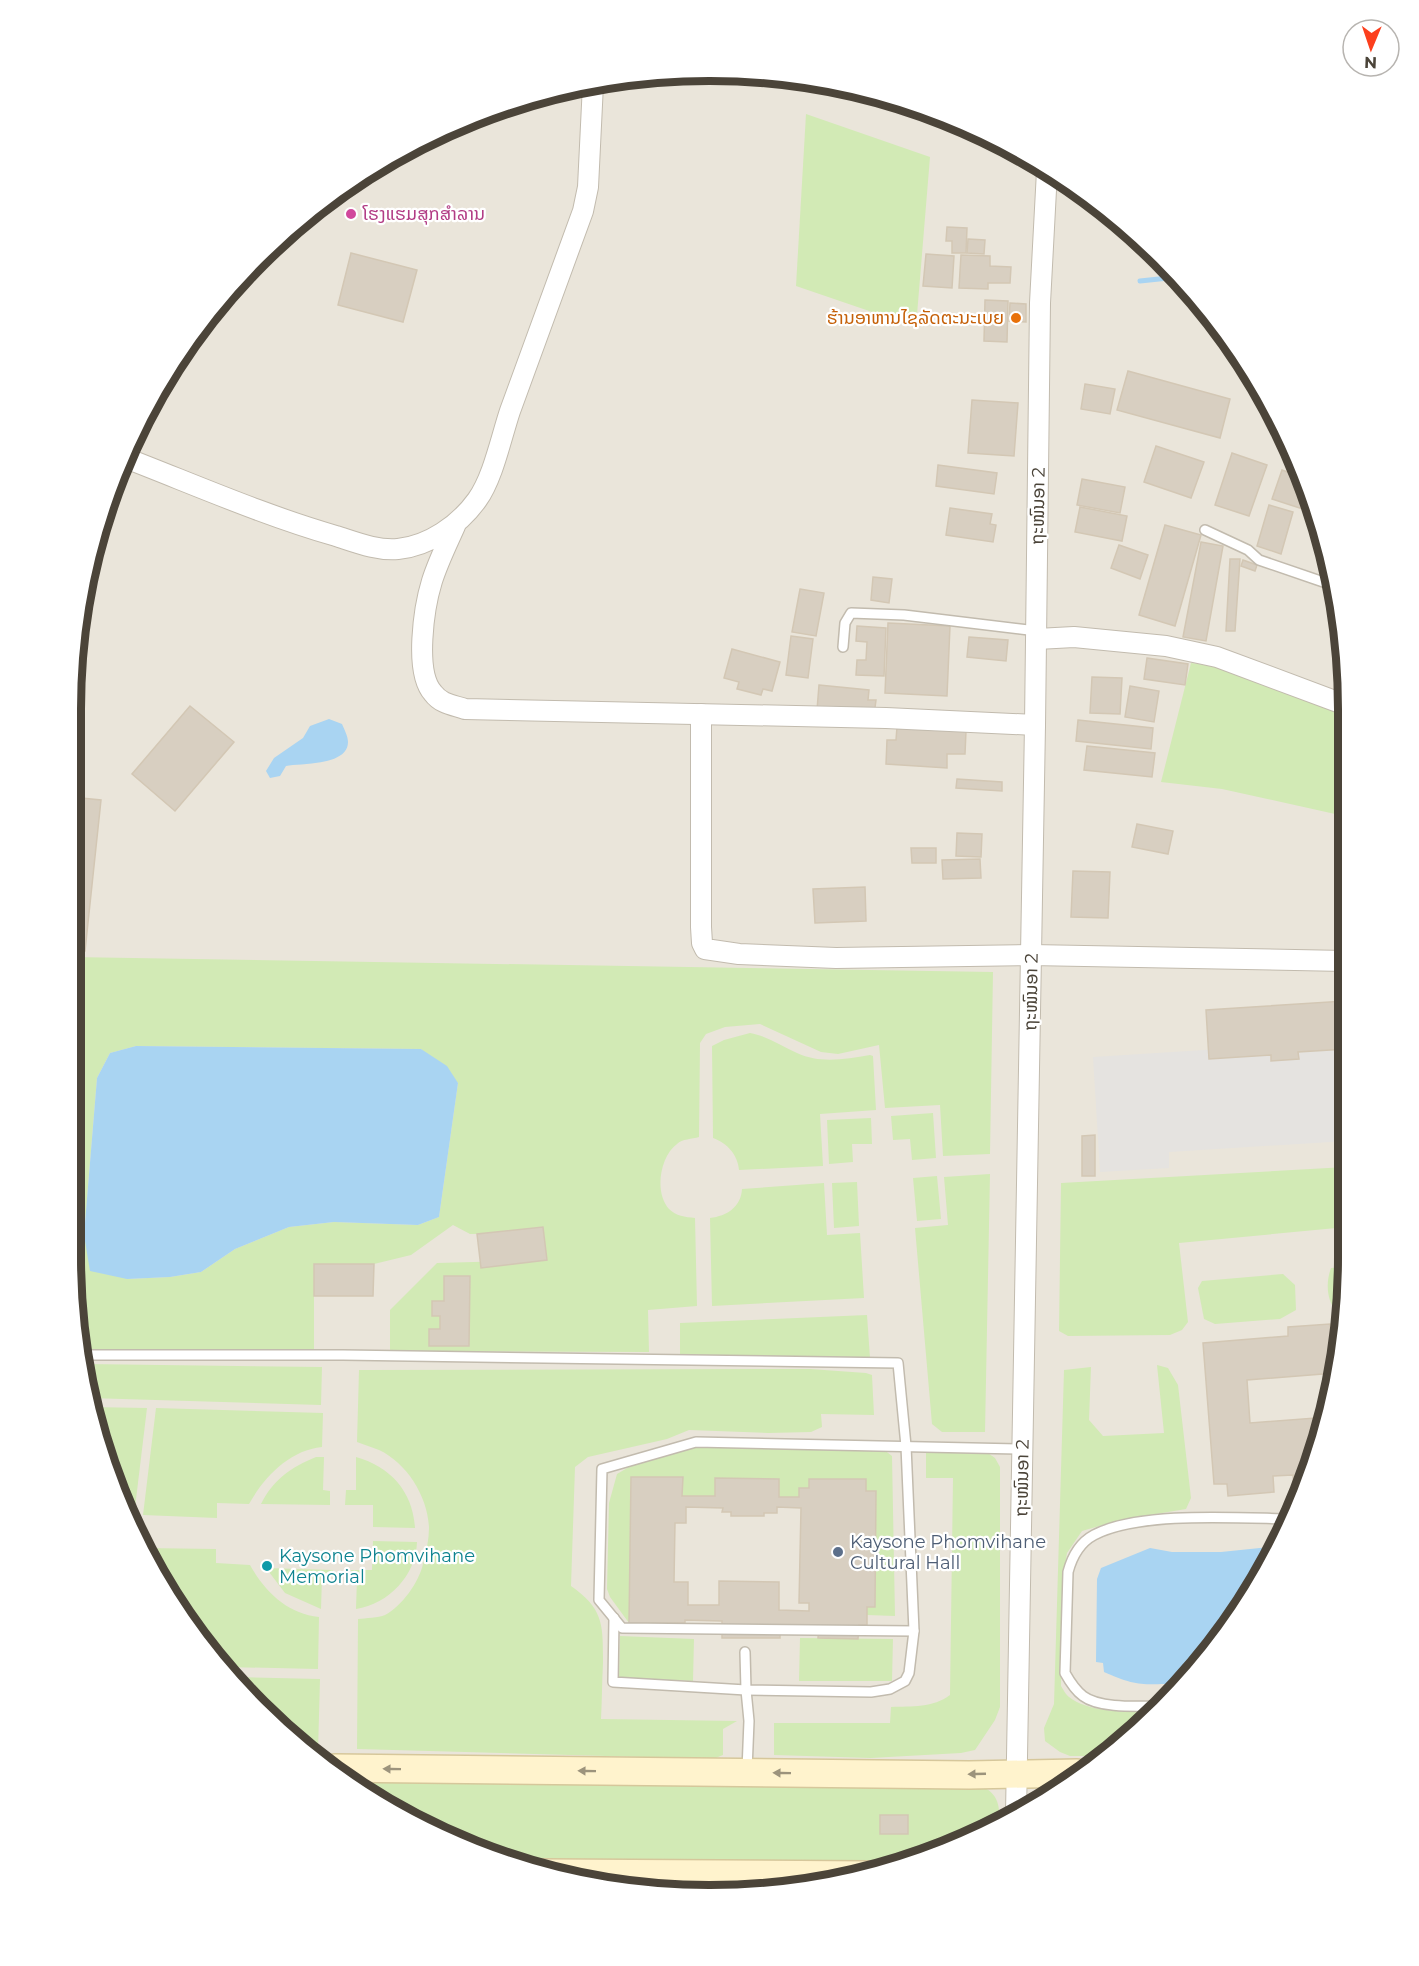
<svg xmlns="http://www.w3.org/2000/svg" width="1419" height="1966" viewBox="0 0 1419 1966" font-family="Montserrat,'Noto Sans Lao',sans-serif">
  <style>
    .residential { fill: #eae5da }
    .green { fill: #d2eab5; fill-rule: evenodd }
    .parking { fill: #e5e3e0 }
    .water { fill: #a9d4f2 }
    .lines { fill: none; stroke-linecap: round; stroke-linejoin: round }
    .stream { stroke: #a9d4f2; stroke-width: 5 }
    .building { fill: #d8cfc1; stroke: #d3c7b4; stroke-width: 1.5; fill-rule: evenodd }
    .lane-casing { stroke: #c2bbae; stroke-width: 12 }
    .street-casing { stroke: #c2bbae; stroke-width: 22 }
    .secondary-casing { stroke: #d6c79b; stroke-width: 30 }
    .lane { stroke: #fff; stroke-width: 9 }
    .street { stroke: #fff; stroke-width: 20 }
    .secondary { stroke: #fff3cd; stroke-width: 27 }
    .oneway { fill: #9c937c }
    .hotel-dot { fill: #d1479c; stroke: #fff; stroke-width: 2 }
    .food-dot { fill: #e8710a; stroke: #fff; stroke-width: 2 }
    .service-dot { fill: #5c6f8a; stroke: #fff; stroke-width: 2 }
    .culture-dot { fill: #0f9aa8; stroke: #fff; stroke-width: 2 }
    .labels { text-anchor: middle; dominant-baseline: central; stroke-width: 4.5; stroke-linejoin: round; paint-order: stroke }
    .hotel-label { font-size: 18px; fill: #b23c85; stroke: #fff; text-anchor: start }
    .food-label { font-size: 18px; fill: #c56008; stroke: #fff; text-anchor: end }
    .street-label { font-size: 18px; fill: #4b4439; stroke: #fff }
    .service-label { font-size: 18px; fill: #4e5e75; stroke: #fff; text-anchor: start }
    .culture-label { font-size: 18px; fill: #0d838f; stroke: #fff; text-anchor: start }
    .rim { fill: none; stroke: #4b4439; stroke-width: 8 }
  </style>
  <rect width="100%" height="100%" fill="#f6f3ec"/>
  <polygon class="residential" points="752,72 875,92 992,137 1099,203 1190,288 1283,427 1327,544 1343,626 1347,1298 1327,1422 1283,1539 1216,1646 1131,1737 992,1830 875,1874 793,1890 626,1890 544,1874 427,1830 288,1737 178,1611 119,1501 92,1422 71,1256 71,709 83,584 119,465 156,390 229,288 288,229 390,156 504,104 626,76"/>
  <g class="green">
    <polygon points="806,114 930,157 916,327 796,286"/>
    <polygon points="1191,663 1215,666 1344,713 1344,816 1222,789 1161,782"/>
    <path d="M71 957 993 972 990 1154 943 1156 940 1105 885 1108 879 1045 838 1054 821 1052 760 1024 725 1027 706 1034 700 1043 699 1137C692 1139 682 1139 677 1144 660 1156 654 1193 669 1209 676 1216 685 1217 695 1218L697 1306 648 1310 649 1352 390 1351V1310L437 1263 547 1260 543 1227 477 1234H470L453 1225 411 1255 374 1264H314V1350L83 1349 71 1256ZM136 1046 421 1049 458 1083 439 1217 418 1225 334 1222 289 1227 235 1249 201 1272 170 1277 127 1279 84 1235 97 1078 110 1053Z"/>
    <path d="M750 1033C767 1036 781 1046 797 1053 821 1064 845 1059 870 1055L873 1056 876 1110 820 1114 823 1166 739 1170C738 1155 727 1143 713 1138L712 1046 724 1040Z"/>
    <polygon points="933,1113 936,1158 912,1160 910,1139 893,1140 891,1116"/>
    <polygon points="871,1118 872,1144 852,1144 853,1162 829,1164 827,1120"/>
    <polygon points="1346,1167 1347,1227 1179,1243 1188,1322 1182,1330 1170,1335 1068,1336 1059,1331 1061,1183"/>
    <polygon points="990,1174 985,1432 942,1432 932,1424 915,1228 948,1225 944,1177"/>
    <polygon points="937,1176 941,1219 917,1221 913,1178"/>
    <polygon points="857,1182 859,1226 834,1228 832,1183"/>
    <path d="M824 1183 827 1235 860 1233 864 1298 712 1306 710 1218C727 1216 741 1207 742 1189Z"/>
    <path d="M1347 1267V1298L1344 1314 1339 1315C1327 1303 1325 1284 1331 1268Z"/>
    <polygon points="1283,1274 1295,1285 1296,1310 1280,1319 1215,1324 1204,1319 1198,1288 1202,1281"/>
    <polygon points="867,1315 870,1358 680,1356 680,1323"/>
    <polygon points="85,1364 322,1367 321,1405 89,1398"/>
    <path d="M1157 1365 1168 1368 1178 1385 1191 1498 1186 1509 1120 1520 1082 1531 1067 1553 1062 1584 1061 1686C1063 1689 1066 1695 1069 1697 1089 1713 1130 1712 1154 1712L1131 1737 1102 1756H1070L1060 1752 1045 1741 1044 1728 1054 1704 1064 1370 1091 1367 1089 1420 1103 1436 1164 1433Z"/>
    <path d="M810 1369 866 1373 872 1375 874 1415 821 1414 822 1427 811 1432 768 1433 689 1430 667 1439 588 1457 575 1467 571 1586C604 1609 603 1625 603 1663 602 1681 602 1700 601 1719L737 1721 723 1729V1755L713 1759 357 1749 358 1619C366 1618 378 1618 385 1615 402 1606 419 1582 423 1564 426 1552 429 1540 429 1528 428 1497 407 1463 379 1450 372 1447 364 1445 357 1442L359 1370Z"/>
    <path d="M90 1407 147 1408 134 1516H127C112 1489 94 1438 90 1407Z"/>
    <path d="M156 1408 323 1413 322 1447C290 1450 264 1477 249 1504L217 1503V1518L143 1515Z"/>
    <polygon points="693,1447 883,1449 892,1456 895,1616 867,1615 867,1607 875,1606 876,1492 866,1491 865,1479 809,1479 809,1488 799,1488 799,1497 779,1497 715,1479 715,1496 682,1496 682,1477 631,1477 629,1623 610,1597 607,1589 609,1503 617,1474 634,1464"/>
    <path d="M926 1449 985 1451 995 1458 1000 1467V1707L995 1720 975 1750 961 1753 871 1758 774 1755V1723H890L891 1707C912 1706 933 1708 950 1695L953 1478H926Z"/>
    <path d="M316 1457H324L323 1490 330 1491V1505L261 1504C273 1480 291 1467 316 1457Z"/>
    <path d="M356 1457C391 1467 413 1492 415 1528L373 1527V1505H345L346 1490H356Z"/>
    <path d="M373 1541 417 1542C416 1575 389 1604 356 1609L357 1578H351V1570H372Z"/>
    <path d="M144 1548 216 1549V1563L250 1565C265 1592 288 1614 319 1617L318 1669 227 1667 178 1611Z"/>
    <polygon points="266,1568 333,1570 333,1577 322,1577 321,1609 285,1593"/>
    <polygon points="620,1636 694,1639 693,1681 619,1678"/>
    <polygon points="800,1638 893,1639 892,1681 799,1681"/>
    <path d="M235 1677 320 1679 318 1752C293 1752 252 1696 235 1677Z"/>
    <path d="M351 1779 977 1783C998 1794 999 1801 1000 1824L992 1830 891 1868 524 1866 427 1830Z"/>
  </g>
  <polygon class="parking" points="1346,1041 1346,1141 1169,1152 1169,1168 1100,1172 1093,1057"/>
  <g class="water">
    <path d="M329 719 342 724C344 729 348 736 348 742 348 766 301 763 286 766L280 776 270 778 266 771 274 758 303 738 310 726Z"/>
    <polygon points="136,1046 421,1049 447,1066 458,1083 439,1217 418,1225 334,1222 289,1227 235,1249 201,1272 170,1277 127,1279 90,1271 84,1235 97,1078 110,1053"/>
    <path d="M1278 1546 1216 1646 1181 1683C1146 1685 1137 1687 1104 1672L1103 1663 1096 1662 1097 1579 1101 1568 1150 1548 1172 1552H1221Z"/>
  </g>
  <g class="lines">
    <polyline class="stream" points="1140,281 1178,277"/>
  </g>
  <g class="building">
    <polygon points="947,227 967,228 966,253 952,253 952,241 946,241"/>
    <polygon points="968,239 985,240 984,254 967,253"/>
    <polygon points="351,253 417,270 403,322 338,305"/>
    <polygon points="926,254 954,256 952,288 923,286"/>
    <polygon points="961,255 990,256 990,266 1011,267 1010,283 988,283 988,289 959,288"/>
    <polygon points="985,300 1008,301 1007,342 984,341"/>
    <polygon points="1010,303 1026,304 1026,322 1009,321"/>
    <polygon points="1128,371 1230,399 1220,438 1117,410"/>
    <polygon points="1085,384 1115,389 1110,414 1081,409"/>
    <polygon points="972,400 1018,403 1014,456 968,453"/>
    <polygon points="1156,446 1204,462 1191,498 1144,482"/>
    <polygon points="1232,453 1267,465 1249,516 1215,505"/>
    <polygon points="1291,457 1294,458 1300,474 1287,469"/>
    <polygon points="938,465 997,473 994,494 936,486"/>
    <polygon points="1282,470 1301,477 1315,513 1272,499"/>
    <polygon points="1082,479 1125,487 1120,513 1077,505"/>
    <polygon points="1269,505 1293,512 1281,554 1257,546"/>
    <polygon points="1080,507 1127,516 1122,541 1075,532"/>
    <polygon points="950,508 992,514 990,524 996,525 993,542 946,535"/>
    <polygon points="1165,525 1201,535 1175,626 1139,615"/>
    <polygon points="1201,542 1223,546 1206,641 1183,637"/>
    <polygon points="1119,545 1148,555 1140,579 1111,568"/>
    <polygon points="1230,559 1240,559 1235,631 1226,631"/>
    <polygon points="1243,560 1257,565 1255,571 1241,566"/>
    <polygon points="873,577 892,579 889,603 871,600"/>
    <polygon points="800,589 824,593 816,636 792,632"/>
    <polygon points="888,623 950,626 947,696 885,693"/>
    <polygon points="857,626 886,628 884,676 856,675 857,660 866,660 867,642 856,641"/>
    <polygon points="791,636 813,639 808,678 786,675"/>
    <polygon points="969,637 1008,640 1006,661 967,657"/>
    <polygon points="732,649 780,662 772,691 763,689 761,695 737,689 739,682 724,678"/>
    <polygon points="1147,658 1188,664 1185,685 1144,679"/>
    <polygon points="1092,677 1122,678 1120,714 1090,713"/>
    <polygon points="819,685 869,690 868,700 876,700 874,715 817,710"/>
    <polygon points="1130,686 1159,691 1154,722 1125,717"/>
    <polygon points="190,706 234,742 175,811 132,774"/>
    <polygon points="1078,720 1153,728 1151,749 1076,741"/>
    <polygon points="897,727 966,731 965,754 947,754 947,768 886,764 887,740 896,740"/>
    <polygon points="1087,746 1155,753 1152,777 1084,770"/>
    <polygon points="957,779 1002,782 1002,791 956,788"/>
    <polygon points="71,797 101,800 85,951 71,950"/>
    <polygon points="1137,824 1173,831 1168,854 1132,847"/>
    <polygon points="957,833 982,834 981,857 956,856"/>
    <polygon points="911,848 936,848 936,863 912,863"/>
    <polygon points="980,859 981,878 943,879 942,860"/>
    <polygon points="1073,871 1110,872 1108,918 1071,917"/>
    <polygon points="865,887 866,921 815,923 813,889"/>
    <polygon points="1345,1001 1346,1049 1298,1052 1299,1059 1271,1061 1271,1055 1209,1059 1206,1010"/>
    <polygon points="1095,1135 1095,1176 1082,1176 1082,1136"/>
    <polygon points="543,1227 547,1260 481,1268 477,1234"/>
    <polygon points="314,1264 374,1264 373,1296 314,1296"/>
    <polygon points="444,1276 470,1276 469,1346 429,1346 429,1329 440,1329 440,1316 432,1316 432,1301 444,1301"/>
    <polygon points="1330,1324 1331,1333 1341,1332 1335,1373 1247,1380 1250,1423 1328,1417 1295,1506 1293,1475 1273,1476 1274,1492 1228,1496 1227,1484 1214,1484 1203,1343 1288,1336 1288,1327"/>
    <path d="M631 1477H683L682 1496H715V1478L779 1479V1497H799V1488H809V1479H866V1491H876L875 1607H867V1625H859L858 1639 818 1638 819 1625H780V1638H722V1621L685 1620V1623H629ZM686 1507 723 1508 722 1512H731V1516H764V1513H777V1507L801 1508 799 1603H809V1611L779 1610V1582L719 1581V1605H688V1582H674L675 1523H686Z"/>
    <rect x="880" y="1815" width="28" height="19"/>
  </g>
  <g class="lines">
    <defs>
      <g id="lane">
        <polyline points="1205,530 1248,550 1259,560 1335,586"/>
        <polyline points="843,647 845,623 851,613 904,615 1037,631"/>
        <polyline points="83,1355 343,1355 898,1363 906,1446 914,1631 909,1673 905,1681 890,1689 871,1692 746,1690 613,1682 614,1618"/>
        <polyline points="914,1631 622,1628 599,1600 602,1469 696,1442 1023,1449"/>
        <polyline points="745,1652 746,1690 749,1721 747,1770"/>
        <path d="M1160 1706C1140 1706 1100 1709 1083 1696 1075 1690 1070 1682 1065 1673L1068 1572C1072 1557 1079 1543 1094 1535 1139 1511 1238 1518 1290 1519"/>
      </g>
      <g id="street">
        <path d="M123 457C193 484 263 515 336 536 355 542 377 551 398 549 429 546 459 525 477 500 493 478 501 438 510 411 534 344 559 278 583 211L588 187 593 84"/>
        <path d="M455 526C447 544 438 562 432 581 424 607 414 672 433 693 441 704 453 705 465 709L886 718 1035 725"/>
        <polyline points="1037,639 1074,637 1166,646 1217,657 1343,704"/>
        <polyline points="701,714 701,927 702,943 705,949 739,954 836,958 1031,955 1345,961"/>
        <polyline points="1016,1814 1035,725 1040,303 1047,171"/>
      </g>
      <g id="secondary">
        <polyline points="335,1768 969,1775 1077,1773"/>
        <polyline points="543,1873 869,1875"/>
      </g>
    </defs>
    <use href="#lane" class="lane-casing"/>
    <use href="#street" class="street-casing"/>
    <use href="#secondary" class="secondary-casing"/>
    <use href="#lane" class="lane"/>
    <use href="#street" class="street"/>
    <use href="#secondary" class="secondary"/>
  </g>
  <defs><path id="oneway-solid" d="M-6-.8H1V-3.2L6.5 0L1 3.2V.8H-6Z" transform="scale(1.5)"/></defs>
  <g class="oneway">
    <use href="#oneway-solid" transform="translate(392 1769) rotate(-179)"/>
    <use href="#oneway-solid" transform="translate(587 1771) rotate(-179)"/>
    <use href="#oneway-solid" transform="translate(782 1773) rotate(-179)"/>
    <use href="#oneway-solid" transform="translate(977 1774) rotate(178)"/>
  </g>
  <circle class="hotel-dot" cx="351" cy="214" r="6"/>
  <circle class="food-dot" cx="1016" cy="318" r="6"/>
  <circle class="service-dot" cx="838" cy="1552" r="6"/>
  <circle class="culture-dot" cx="267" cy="1566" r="6"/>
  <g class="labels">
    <g class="hotel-label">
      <text x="363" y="214">ໂຮງແຮມສຸກສໍາລານ</text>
    </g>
    <g class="food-label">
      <text x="1004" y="318">ຮ້ານອາຫານໄຊລັດຕະນະເບຍ</text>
    </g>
    <g class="street-label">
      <text transform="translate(1038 506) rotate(-89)">ຖະໜົນອາ 2</text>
      <text transform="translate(1031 992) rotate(-89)">ຖະໜົນອາ 2</text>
      <text transform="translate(1022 1478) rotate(-89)">ຖະໜົນອາ 2</text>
    </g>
    <g class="service-label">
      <text x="850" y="1542">Kaysone Phomvihane<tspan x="850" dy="21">Cultural Hall</tspan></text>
    </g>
    <g class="culture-label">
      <text x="279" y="1556">Kaysone Phomvihane<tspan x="279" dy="21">Memorial</tspan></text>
    </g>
  </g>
  <path d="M0 0H1419V1966H0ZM709 81H710A628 628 0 0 1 1338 709V1257A628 628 0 0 1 710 1885H709A628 628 0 0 1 81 1257V709A628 628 0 0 1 709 81Z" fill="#fff" fill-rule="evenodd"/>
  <path class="rim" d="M709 81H710A628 628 0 0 1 1338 709V1257A628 628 0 0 1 710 1885H709A628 628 0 0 1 81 1257V709A628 628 0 0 1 709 81Z"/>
  <g transform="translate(1371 48) rotate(182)"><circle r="28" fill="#ffffff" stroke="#b7b4b0" stroke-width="1.5"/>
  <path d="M0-4.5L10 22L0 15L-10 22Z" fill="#fc3f1d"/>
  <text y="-9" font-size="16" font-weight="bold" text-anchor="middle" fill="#4b4439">N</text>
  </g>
</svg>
